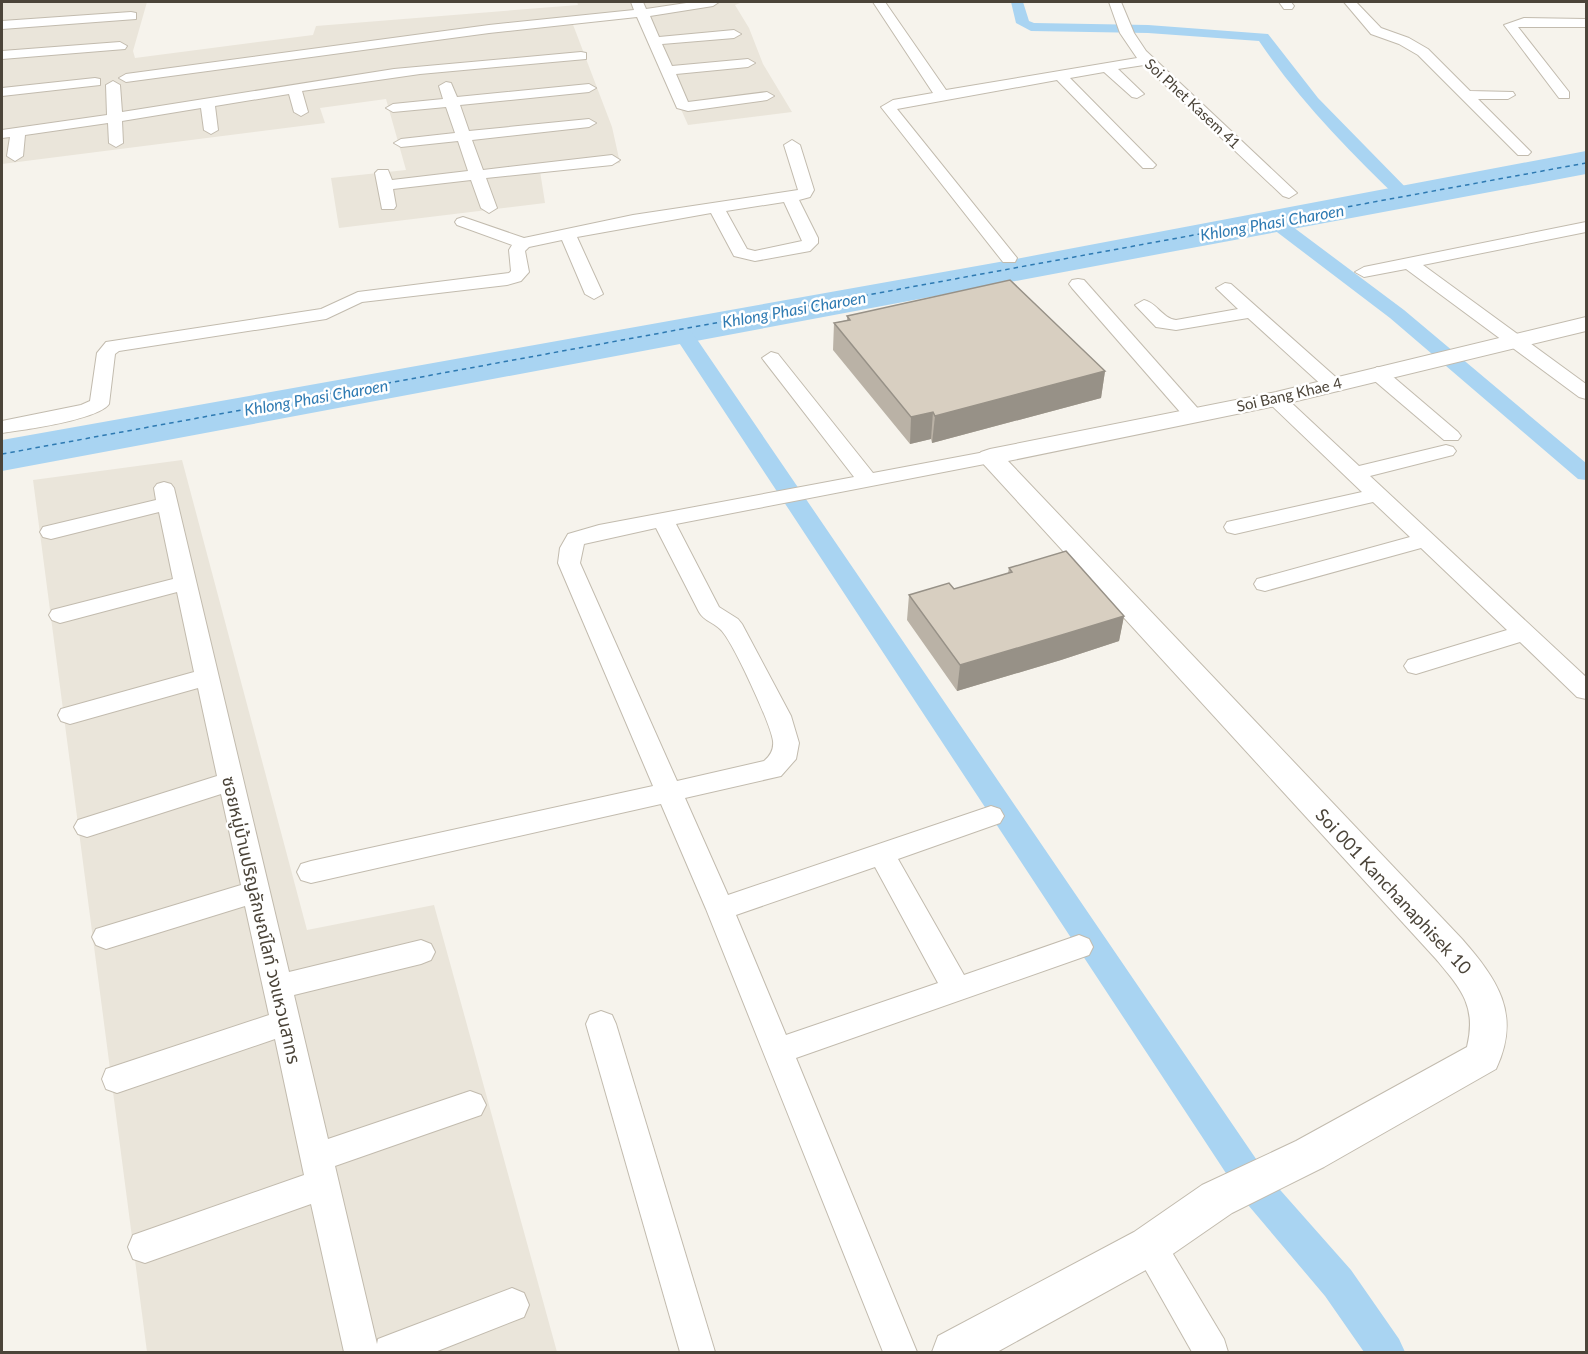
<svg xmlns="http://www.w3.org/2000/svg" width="1588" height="1354" viewBox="0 0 1588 1354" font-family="Lato,'Noto Sans Thai',sans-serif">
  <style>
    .residential { fill: #eae5da }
    .water { fill: #a9d4f2 }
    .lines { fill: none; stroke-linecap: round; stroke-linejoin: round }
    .canal { fill: #a9d4f2; fill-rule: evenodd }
    .ferry { stroke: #2e7ab2; stroke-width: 1.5; stroke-dasharray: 4.5 4; stroke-linecap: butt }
    .minor-casing { stroke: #c2bbae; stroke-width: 2 }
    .tertiary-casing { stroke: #c2bbae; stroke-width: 2 }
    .minor { fill: #fff; fill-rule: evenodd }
    .tertiary { fill: #fff; fill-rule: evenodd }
    .wall { fill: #bab2a6 }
    .shaded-wall { fill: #979187 }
    .building { fill: #d8cfc1; stroke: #979187; stroke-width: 1.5 }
    .labels { text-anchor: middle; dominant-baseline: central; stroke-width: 5; stroke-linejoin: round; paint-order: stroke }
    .far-street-label { font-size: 15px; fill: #4b4439; stroke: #fff }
    .far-water-label { font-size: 16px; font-style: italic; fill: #2e7ab2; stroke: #fff }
    .street-label { font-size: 18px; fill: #4b4439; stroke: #fff }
  </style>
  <rect width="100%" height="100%" fill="#f6f3ec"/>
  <g class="residential">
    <polygon points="2,2 147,2 133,51 135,58 313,35 316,26 578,5 577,2 743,2 735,5 749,28 763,64 792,112 688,125 640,17 572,22 612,127 620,163 540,171 545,203 339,228 331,178 406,170 386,99 320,108 325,123 2,164"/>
    <polygon points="182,460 307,930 434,905 557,1352 147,1352 33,480"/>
  </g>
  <polygon class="water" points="1586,151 1586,174 2,471 2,440 1005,261"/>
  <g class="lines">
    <g class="canal">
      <path d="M1011 2H1023L1029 21 1034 23 1148 25 1268 34 1318 98 1415 197 1413 201H1401C1349 151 1299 100 1259 41L1148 33 1031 31 1016 23Z"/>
      <polygon points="1275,217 1281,218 1404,310 1586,463 1586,480 1578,479 1390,318 1269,226 1266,222 1269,218"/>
      <polygon points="682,326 692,332 1267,1175 1351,1270 1399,1339 1405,1352 1364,1352 1325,1296 1243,1199 672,332"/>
    </g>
    <polyline class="ferry" points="2,454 1586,163"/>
    <defs>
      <g id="minor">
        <polygon points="631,2 643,2 646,9 693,2 719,2 713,6 650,16 659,37 734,30 741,34 734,38 662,44 672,66 748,59 755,63 748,67 676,74 688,102 767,92 774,96 767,100 688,111 677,108 637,17 489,33 126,82 119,78 126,74 489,25 634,10"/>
        <polygon points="873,2 885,2 946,90 1137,58 1120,33 1109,2 1121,2 1134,33 1146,51 1297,193 1289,198 1283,196 1144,65 1118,69 1144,94 1137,98 1132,97 1104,72 1070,78 1153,162 1156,165 1153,168 1143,168 1057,80 897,109 1017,258 1015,262 1003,262 881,107 893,100 933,93"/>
        <polygon points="1279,2 1291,2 1294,6 1292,9 1284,9"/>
        <polygon points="1344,2 1356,2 1381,28 1409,38 1428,49 1470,91 1513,92 1515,95 1508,99 1478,99 1531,152 1528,155 1518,155 1418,55 1399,44 1371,34"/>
        <polygon points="131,12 136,13 136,19 2,29 2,21"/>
        <polygon points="1524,18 1586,19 1586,27 1518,27 1569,92 1569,98 1559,98 1504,25"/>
        <polygon points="120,42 127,46 125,49 2,59 2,51"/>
        <polygon points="581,52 586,53 586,59 420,74 302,91 308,112 301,116 294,112 289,94 215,106 218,130 211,134 204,130 201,108 122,121 123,143 116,147 109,143 108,123 25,135 23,156 15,161 7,156 10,137 2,138 2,130 107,115 106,85 113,81 120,85 122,112 394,69"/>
        <polygon points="95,78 100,79 100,85 2,96 2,88"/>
        <polygon points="446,82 451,83 457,97 589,84 596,88 589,92 460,105 469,131 589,119 596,123 589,127 472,140 483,170 612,155 620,160 612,165 486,178 497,208 489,213 481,208 471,180 393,189 396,206 394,209 382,209 375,173 378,170 388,170 392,180 468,171 458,141 401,147 394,143 401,139 455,133 446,107 393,112 386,108 393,104 443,99 439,86"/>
        <path d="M792 140 800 145 814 190 810 197 799 200 818 238V243L810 251 755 261 734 256 711 213 577 237 603 294 594 299 585 294 562 240 529 247 525 251 529 272 521 281 507 285 362 302 326 319 119 351 115 354 109 404C98 420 23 430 2 433V421L81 405 90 401 97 353 106 342 321 309 358 292 509 273 511 271 509 250 512 245 457 225 455 222 457 219 463 217 524 238 633 215 798 190 784 145ZM784 202 802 241 755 251 747 249 726 211Z"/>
        <polygon points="1586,222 1586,232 1423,265 1586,384 1586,399 1579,397 1406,269 1364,277 1355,272 1364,267"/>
        <polygon points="1078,279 1084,280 1201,412 1204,416 1201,420 1187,420 1072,288 1069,284 1072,280"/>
        <path d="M1225 283 1231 284 1339 380 1342 384 1339 388H1325L1248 318 1176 330 1156 327 1135 305 1144 300C1157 303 1162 318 1176 320L1238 309 1216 288Z"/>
        <path d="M771 352 778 354 873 473 990 451 997 453 1000 457 997 461 990 463 676 524 719 607 738 619 742 624 791 716 799 743 796 759 781 776 685 798 728 895 991 806 1000 809 1004 816 1000 823 898 859 964 975 1079 935 1089 939 1093 947 1089 955 796 1058 917 1352H883L706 909 661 804 311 883 301 880 297 872 301 864 311 861 653 786 558 563 560 548 568 534 599 525 854 477 762 358ZM656 528 699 612C704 621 713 622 720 629 732 639 771 725 773 741 774 750 770 756 764 761L677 781 580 563 584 544ZM875 867 938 983 786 1035 736 915Z"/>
        <polygon points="1377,367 1384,369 1458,432 1461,436 1458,440 1444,440 1370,377 1368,373"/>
        <polygon points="1276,393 1283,395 1359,466 1446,445 1453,447 1456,451 1453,455 1370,476 1586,677 1586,699 1577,697 1520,642 1416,674 1408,672 1404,666 1408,660 1507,630 1421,548 1265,591 1257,589 1254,584 1257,579 1410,537 1373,502 1235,534 1227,532 1224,527 1227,522 1362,492 1269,403 1266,399 1269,395"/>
        <polygon points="164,482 171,484 174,488 289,972 421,940 431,944 435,952 431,960 421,964 294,995 328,1139 470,1091 481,1095 486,1105 481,1115 335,1166 377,1344 378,1339 391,1334 512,1288 524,1293 529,1305 524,1317 435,1352 344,1352 311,1204 145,1263 133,1259 128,1247 133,1235 304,1175 275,1039 117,1093 106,1089 102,1079 106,1069 269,1015 245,906 106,949 96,945 92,937 96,929 241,885 221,794 87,837 78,834 74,827 78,820 217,776 198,688 70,724 61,721 58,715 61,709 194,672 177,592 60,623 52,620 49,615 52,610 173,579 159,512 51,539 43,537 40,532 43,527 156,500 154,488 157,484"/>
        <polygon points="601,1011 612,1015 616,1024 715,1352 680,1352 586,1024 590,1015"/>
        <polygon points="1149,1230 1161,1234 1224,1339 1228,1352 1192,1352 1132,1246 1137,1234"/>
      </g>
      <path id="tertiary" d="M1586 317V331L1276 406 1008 461 1462 939C1497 979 1522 1014 1496 1069L1324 1167 1232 1213 1164 1260 997 1352H932L938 1336 1134 1232 1202 1185 1296 1141 1467 1047C1477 1006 1461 989 1436 959L977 457 981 452 990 449 1276 392Z"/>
    </defs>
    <use href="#minor" class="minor-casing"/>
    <use href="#tertiary" class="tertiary-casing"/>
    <use href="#minor" class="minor"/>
    <use href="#tertiary" class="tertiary"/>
  </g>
  <g class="wall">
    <polygon points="847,316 1105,371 1101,398 932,443 931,439 910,444 833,350 834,323 847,320"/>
    <polygon points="1009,568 1124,616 1119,641 1061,660 957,691 907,620 909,595 954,589 1008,573"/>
  </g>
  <g class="shaded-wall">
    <polygon points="1105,371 1101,398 932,443 935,416"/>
    <polygon points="933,412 931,439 910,444 911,417"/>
    <polygon points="1124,616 1119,641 1061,660 957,691 960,665"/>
  </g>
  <g class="building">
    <polygon points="1010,280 1105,371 935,416 933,412 911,417 834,323 850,320 847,316"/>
    <polygon points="1066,551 1124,616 1065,634 960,665 909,595 949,583 954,589 1012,572 1009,568"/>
  </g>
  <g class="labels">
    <g class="far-street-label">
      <text transform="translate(1193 103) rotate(43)">Soi Phet Kasem 41</text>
      <text transform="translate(1289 394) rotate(-13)">Soi Bang Khae 4</text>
    </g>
    <g class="far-water-label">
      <text transform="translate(1272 222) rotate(-10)">Khlong Phasi Charoen</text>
      <text transform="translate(794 309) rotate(-10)">Khlong Phasi Charoen</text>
      <text transform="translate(316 397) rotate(-10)">Khlong Phasi Charoen</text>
    </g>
    <g class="street-label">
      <text transform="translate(1394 891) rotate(47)">Soi 001 Kanchanaphisek 10</text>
      <text transform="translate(262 920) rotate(77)">ซอยหมู่บ้านปริญลักษณ์ไลท์ วงแหวนสาทร</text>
    </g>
  </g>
  <rect width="1588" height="1354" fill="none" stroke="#4b4439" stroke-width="6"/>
</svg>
